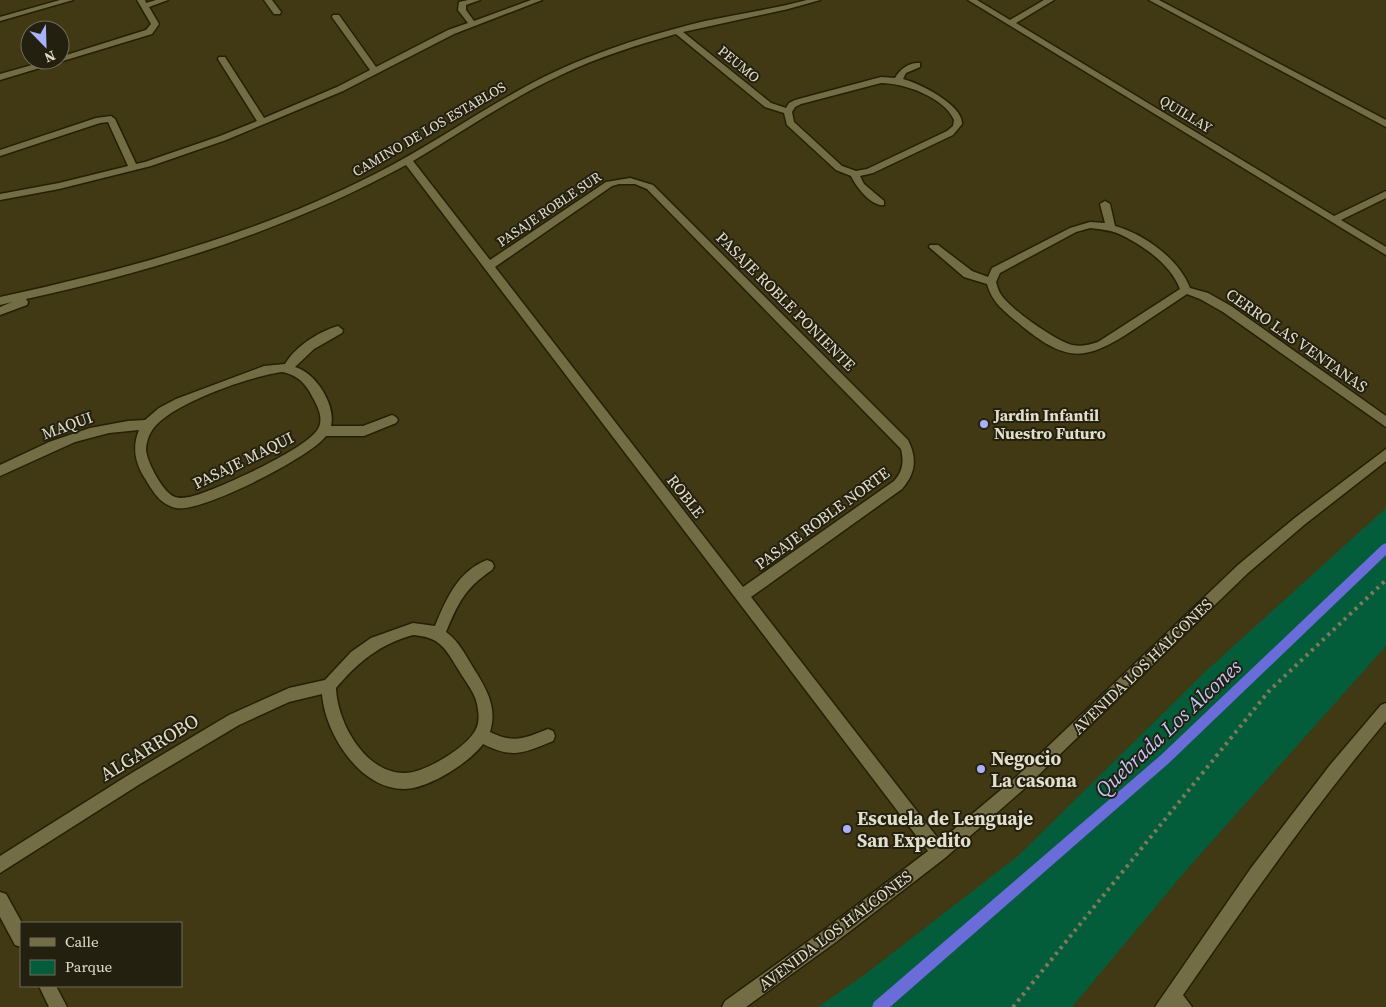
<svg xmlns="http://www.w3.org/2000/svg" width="1386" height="1007" viewBox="0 0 1386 1007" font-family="'Source Serif 4',serif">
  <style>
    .green { fill: #035d3b }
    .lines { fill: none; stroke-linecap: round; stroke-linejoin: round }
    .stream { fill: #6a6cda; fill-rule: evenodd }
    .street-casing { stroke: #252004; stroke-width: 3 }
    .path { stroke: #807a5b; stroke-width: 4; stroke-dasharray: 3 4.5; stroke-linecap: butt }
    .street { fill: #736d46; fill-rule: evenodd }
    .poi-dot { fill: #a9b0fc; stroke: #232010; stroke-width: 2 }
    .labels { text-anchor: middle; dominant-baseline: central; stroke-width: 4; stroke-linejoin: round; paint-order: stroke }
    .far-street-label { font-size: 14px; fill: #e1dec9; stroke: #232010 }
    .street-label { font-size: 16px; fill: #e1dec9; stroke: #232010 }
    .poi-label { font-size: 16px; font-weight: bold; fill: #e1dec9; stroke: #232010; text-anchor: start }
    .near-street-label { font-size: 19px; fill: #e1dec9; stroke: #232010 }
    .near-poi-label { font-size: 19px; font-weight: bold; fill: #e1dec9; stroke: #232010; text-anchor: start }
    .near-water-label { font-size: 21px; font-style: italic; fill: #c1c7ff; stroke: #232010 }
  </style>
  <rect width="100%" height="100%" fill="#403913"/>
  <polygon class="green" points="1386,508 1386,646 1188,868 1072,1007 818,1007 864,975 1018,856 1207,670"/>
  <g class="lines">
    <polygon class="stream" points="1386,543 1386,555 1169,763 890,1007 872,1007 874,1002 1161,755 1382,545"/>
    <defs>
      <g id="street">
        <polygon points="60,0 73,0 0,21 0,17"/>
        <polygon points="137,0 145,0 146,3 156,0 168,0 149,7 159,24 152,34 0,80 0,74 50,60 60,60 60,57 146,30 151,24"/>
        <polygon points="264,0 272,0 281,12 280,14 274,14"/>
        <polygon points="468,0 480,0 466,5 466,10 474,21 531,0 542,0 454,34 343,91 226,140 151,166 59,189 0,200 0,194 59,183 128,166 108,122 100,123 0,156 0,150 96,118 111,116 115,119 136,164 145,162 220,136 257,121 218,59 219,57 225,57 264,118 337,87 370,70 332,17 333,15 339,15 376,67 448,30 468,23 458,10 459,2"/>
        <path d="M807 0H820L788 9 683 32 771 103 786 108 789 103 795 100 881 77 895 78C900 69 909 62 920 63V67L906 73 903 79C919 83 963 105 962 124L953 135 873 173 860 176 864 184 884 201V205C872 207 856 187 851 176L836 170 787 125 784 113 765 107 676 34C637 45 598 57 561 75 509 99 462 132 413 161L490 260 606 182 630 178 653 185 908 440C917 458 916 473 902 489L751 597 940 841 1015 778 1238 565 1296 517 1386 449V461L1304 525 1248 573 1025 788 945 858 836 942 746 1007H722L725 1001 824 930 928 851 406 165C287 230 158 270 26 299L28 302 27 305 0 315V307L12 302 0 305V297C129 269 257 234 375 174 446 138 510 88 584 59 623 43 664 31 705 21 739 14 773 9 807 0ZM881 83C904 83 944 97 954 120L953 126 947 131 867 169 856 171 842 166 794 122 792 112 795 107 801 104ZM619 184H635L647 189 901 449C904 462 903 471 894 481L743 587 495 267 612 186Z"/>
        <polygon points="968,0 977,0 1010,20 1044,0 1054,0 1016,23 1334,216 1386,191 1386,198 1341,220 1386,247 1386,255"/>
        <polygon points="1149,0 1159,0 1386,120 1386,127"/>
        <path d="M1105 201 1110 204 1115 226C1144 234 1179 259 1190 288L1208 293 1231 306 1386 416V427L1223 312 1200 299 1187 294C1169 306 1151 318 1133 330 1086 361 1068 363 1023 327 1008 314 992 304 987 284L964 277 929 247 930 245H938L972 271 988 277 992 268 1070 228 1090 222 1105 223 1100 204ZM1090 228C1099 229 1109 230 1117 233 1140 243 1171 264 1180 289L1098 342C1089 345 1081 347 1072 345 1056 341 1007 307 1000 293 998 290 997 285 996 282L1000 273 1076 232Z"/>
        <path d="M338 326 343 330 342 333 314 349 295 367C316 373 336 405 331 426H363L392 415 396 417 398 420 396 423 364 436H326C311 457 201 513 176 508 159 504 153 491 144 477 135 462 132 447 139 430L109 433 75 442 0 476V465L49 442 90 428 128 421 145 420 159 408 176 399 264 366 285 364C296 346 318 332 338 326ZM283 372C299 376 306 384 313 398 318 407 323 417 319 427 311 447 227 484 205 492 197 495 184 500 175 497 163 493 147 462 146 450 146 444 148 437 151 432 165 405 253 375 283 372Z"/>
        <path d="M487 560 492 562 494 566 492 570C465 588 458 603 446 632 456 639 462 649 468 659 482 683 499 703 490 732 514 744 525 738 548 729L553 731 555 736 553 741C524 753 513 759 483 744 469 763 428 789 404 789 360 789 325 734 322 694L289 702 239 725 140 784 0 873V856L130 774 229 715 289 688 325 680 351 652 371 638 413 623 435 626C446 599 458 571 487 560ZM413 635C440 637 445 648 458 669 466 683 477 694 478 710 479 716 479 723 476 729 468 747 423 774 404 773 365 773 337 722 336 688 358 662 380 644 413 635Z"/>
        <path d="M1386 703V721C1313 808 1248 901 1183 995L1192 1007H1155L1251 868 1330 765 1381 705Z"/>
        <polygon points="0,892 6,894 22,923 21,947 15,945 0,917"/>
        <polygon points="39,986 56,986 67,1007 49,1007"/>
      </g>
    </defs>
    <use href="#street" class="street-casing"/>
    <polyline class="path" points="1013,1007 1269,691 1386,580"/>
    <use href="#street" class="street"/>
  </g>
  <g class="poi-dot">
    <circle cx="984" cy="424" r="5"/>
    <circle cx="981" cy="769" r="5"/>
    <circle cx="847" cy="829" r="5"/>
  </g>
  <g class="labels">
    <g class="far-street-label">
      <text transform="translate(739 64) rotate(39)">PEUMO</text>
      <text transform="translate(1186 114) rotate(31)">QUILLAY</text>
      <text transform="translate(429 129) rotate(-30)">CAMINO DE LOS ESTABLOS</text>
      <text transform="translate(549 209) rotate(-34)">PASAJE ROBLE SUR</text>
    </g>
    <g class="street-label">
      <text transform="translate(786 301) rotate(45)">PASAJE ROBLE PONIENTE</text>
      <text transform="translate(1297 340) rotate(35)">CERRO LAS VENTANAS</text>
      <text transform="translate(67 425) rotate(-20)">MAQUI</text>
      <text transform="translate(243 460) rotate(-26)">PASAJE MAQUI</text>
      <text transform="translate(686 496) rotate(52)">ROBLE</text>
      <text transform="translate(822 518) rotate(-36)">PASAJE ROBLE NORTE</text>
      <text transform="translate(1142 666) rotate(-44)">AVENIDA LOS HALCONES</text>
      <text transform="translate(835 930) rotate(-37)">AVENIDA LOS HALCONES</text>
    </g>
    <g class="poi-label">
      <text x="994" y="415">Jardin Infantil<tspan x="994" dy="18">Nuestro Futuro</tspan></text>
    </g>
    <g class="near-street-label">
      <text transform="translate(149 747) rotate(-31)">ALGARROBO</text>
    </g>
    <g class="near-poi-label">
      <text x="991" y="758">Negocio<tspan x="991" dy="22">La casona</tspan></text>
      <text x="857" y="818">Escuela de Lenguaje<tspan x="857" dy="22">San Expedito</tspan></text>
    </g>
    <g class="near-water-label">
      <text transform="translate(1168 728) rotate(-43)">Quebrada Los Alcones</text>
    </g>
  </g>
  <rect x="20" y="922" width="162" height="65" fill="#232010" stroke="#6f6c5a"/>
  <rect x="30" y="938" width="25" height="8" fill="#736d46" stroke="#6f6c5a"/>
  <text x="65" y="947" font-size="15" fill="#e1dec9">Calle</text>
  <rect x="30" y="960" width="25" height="15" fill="#035d3b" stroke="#6f6c5a"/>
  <text x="65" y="972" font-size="15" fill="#e1dec9">Parque</text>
  <g transform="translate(45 45) rotate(157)"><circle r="24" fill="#232010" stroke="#6f6c5a"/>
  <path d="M0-4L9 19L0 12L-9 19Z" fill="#a9b0fc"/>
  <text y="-8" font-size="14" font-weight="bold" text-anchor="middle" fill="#e1dec9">N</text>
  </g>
</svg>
